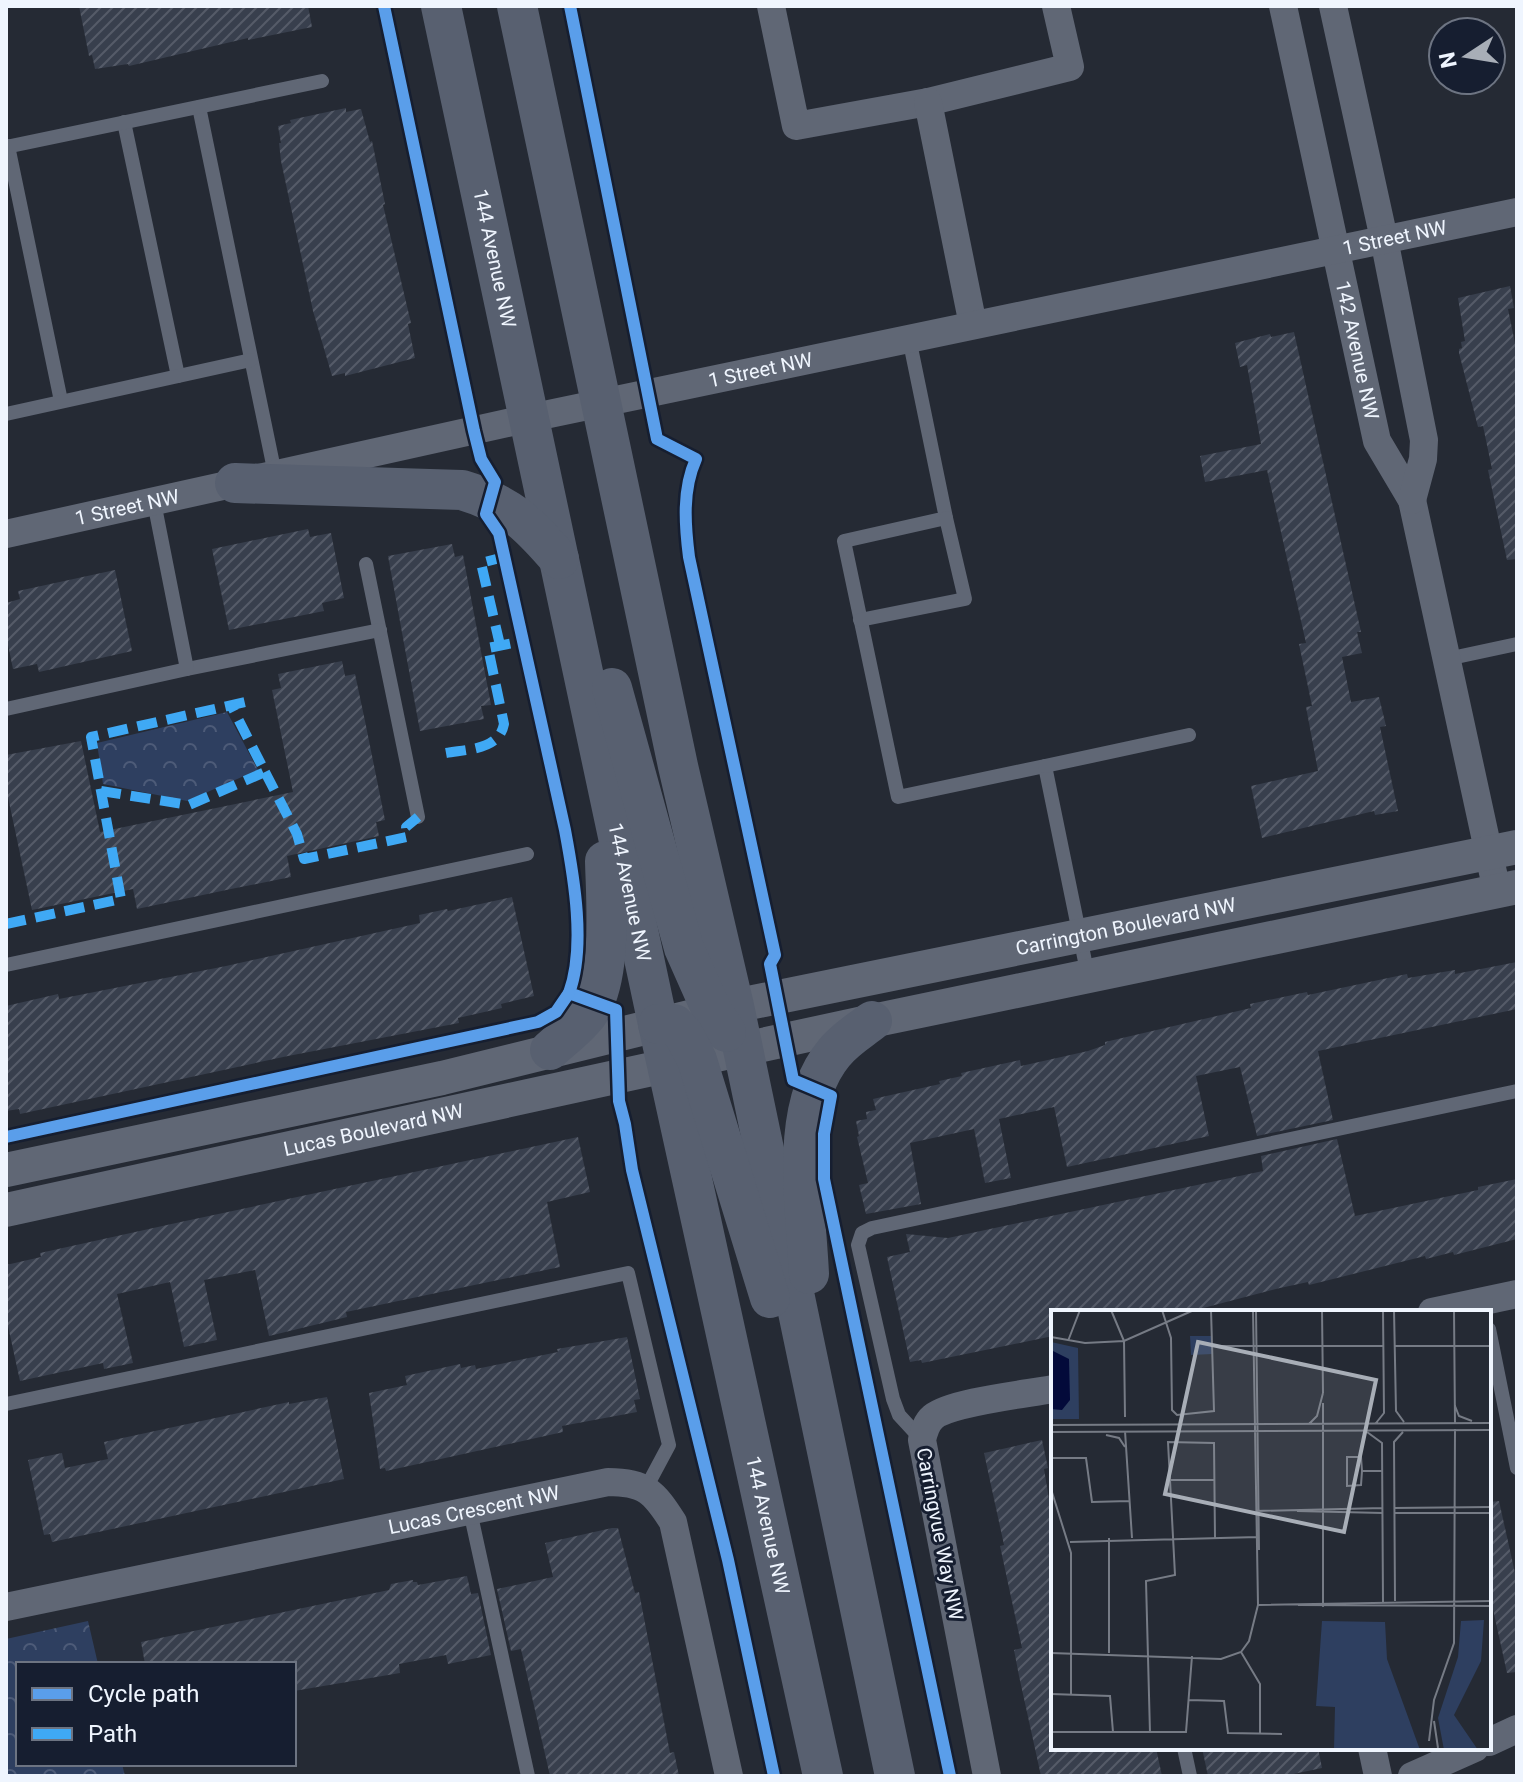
<svg xmlns="http://www.w3.org/2000/svg" width="1523" height="1782" viewBox="0 0 1523 1782" font-family="Roboto,sans-serif">
  <style>
    .park { fill: url(#park-crowns) }
    .building { fill: url(#building-hatch) }
    .lines { fill: none; stroke-linecap: round; stroke-linejoin: round }
    .service { stroke: #606775; stroke-width: 14 }
    .minor { stroke: #606775; stroke-width: 28 }
    .tertiary { stroke: #606775; stroke-width: 34 }
    .secondary { stroke: #586070; stroke-width: 40 }
    .quiet { stroke: #3fa9f5; stroke-width: 10; stroke-dasharray: 20 10; stroke-linecap: butt }
    .cycleway-casing { stroke: #161e30; stroke-width: 17 }
    .cycleway { stroke: #5a9eea; stroke-width: 12 }
    .labels { text-anchor: middle; dominant-baseline: central; stroke-width: 6; stroke-linejoin: round; paint-order: stroke }
    .street-label { font-size: 20px; fill: #eff5fe; stroke: #161e30 }
    .inset-road { fill: none; stroke: #767b85; stroke-width: 2 }
    .view { fill: #a8aeb7; fill-opacity: 0.15; stroke: #a8aeb7; stroke-width: 4 }
    .inset-edge { fill: none; stroke: #eff5fe; stroke-width: 4 }
  </style>
  <defs>
    <pattern id="park-crowns" width="20" height="18" patternUnits="userSpaceOnUse" patternTransform="scale(2)"><rect width="20" height="18" fill="#2e3f60"/><path d="M2 6a3 3 0 1 1 6 0M12 15a3 3 0 1 1 6 0" fill="none" stroke="#4d5b78"/></pattern>
    <pattern id="building-hatch" width="6" height="6" patternUnits="userSpaceOnUse" patternTransform="scale(2)"><rect width="6" height="6" fill="#383f4d"/><path d="M-1 1l2-2M0 6l6-6M5 7l2-2" fill="none" stroke="#555b68"/></pattern>
  </defs>
  <rect width="100%" height="100%" fill="#252a34"/>
  <g class="park">
    <polygon points="227,712 258,770 187,801 103,784 97,743"/>
    <polygon points="88,1621 98,1664 18,1664 18,1764 122,1764 125,1776 6,1776 6,1639"/>
  </g>
  <g class="building">
    <polygon points="79,6 308,6 312,27 248,40 248,38 129,66 128,64 95,69 92,55 89,56"/>
    <polygon points="346,108 346,112 361,109 370,142 372,141 385,204 383,205 411,323 408,324 415,358 345,376 345,373 332,376 313,311 281,161 279,143 281,143 278,126 291,123 290,120"/>
    <polygon points="1510,286 1514,308 1508,309 1517,353 1517,559 1507,560 1488,470 1492,469 1483,426 1478,427 1459,353 1459,349 1462,348 1461,342 1465,341 1458,298"/>
    <polygon points="1294,332 1361,632 1357,632 1362,653 1342,657 1351,702 1379,697 1386,726 1380,727 1398,811 1375,815 1374,811 1262,838 1251,786 1318,771 1306,707 1312,706 1299,644 1306,643 1267,470 1205,482 1200,456 1261,444 1247,365 1240,367 1235,343 1270,334 1271,337"/>
    <polygon points="308,529 310,537 331,533 344,598 322,603 324,611 229,630 212,549"/>
    <polygon points="452,544 455,557 463,555 491,705 481,706 484,719 420,731 388,556"/>
    <polygon points="115,570 132,651 39,672 37,664 13,669 6,635 6,603 20,599 18,591"/>
    <polygon points="342,661 345,676 355,674 365,721 385,820 376,822 379,836 287,856 291,877 231,889 137,909 133,889 32,910 6,788 6,755 81,741 100,832 293,792 272,690 281,688 278,674"/>
    <polygon points="512,897 534,996 501,1004 502,1008 458,1018 459,1023 288,1056 20,1114 19,1109 6,1111 6,1006 58,994 59,999 226,966 420,923 419,915 447,909 448,911"/>
    <polygon points="1517,962 1517,1009 1318,1051 1333,1120 1257,1136 1240,1067 1196,1076 1209,1136 1067,1167 1054,1107 999,1119 1011,1178 985,1183 974,1129 910,1143 921,1204 866,1214 859,1185 868,1183 857,1137 859,1136 856,1121 867,1119 866,1112 876,1110 873,1099 940,1084 939,1081 962,1076 961,1073 1020,1060 1021,1066 1088,1051 1105,1045 1105,1042 1251,1008 1250,1004 1307,992 1308,995 1407,974 1408,978 1455,970 1455,974"/>
    <polygon points="578,1137 590,1192 547,1202 560,1267 346,1312 347,1317 269,1336 255,1270 204,1280 217,1340 184,1347 170,1282 117,1294 133,1363 104,1369 103,1363 20,1381 6,1317 6,1265 41,1257 40,1253 176,1223"/>
    <polygon points="1337,1139 1355,1216 1478,1190 1478,1187 1517,1179 1517,1239 1454,1255 1453,1252 1426,1259 1425,1256 1309,1285 1308,1282 1280,1288 1188,1312 1053,1312 1053,1336 922,1363 921,1360 910,1362 887,1257 910,1252 906,1234 948,1238 1263,1171 1261,1156"/>
    <polygon points="627,1337 640,1399 634,1400 637,1412 562,1426 563,1432 536,1438 386,1471 385,1468 380,1469 369,1393 407,1385 405,1376 460,1364 461,1368 475,1365 476,1369 558,1352 557,1349"/>
    <polygon points="327,1397 344,1479 52,1542 50,1534 44,1535 28,1460 62,1453 65,1468 108,1459 104,1442 289,1402 289,1404"/>
    <polygon points="1042,1440 1048,1468 1044,1469 1053,1523 1053,1748 1156,1748 1162,1776 1041,1776 1019,1676 1014,1650 1022,1648 1000,1546 1004,1545 984,1453"/>
    <polygon points="1499,1501 1517,1582 1517,1672 1507,1673 1489,1591 1489,1502"/>
    <polygon points="612,1528 618,1528 635,1593 639,1592 670,1753 674,1752 679,1776 550,1776 521,1649 511,1651 497,1589 553,1577 545,1543"/>
    <polygon points="467,1576 471,1594 478,1593 491,1655 448,1664 446,1655 399,1664 400,1673 294,1691 294,1664 145,1664 141,1642 389,1590 391,1584 413,1580 413,1582 417,1582 418,1585"/>
    <polygon points="1202,1748 1318,1748 1322,1768 1284,1776 1208,1776"/>
  </g>
  <g class="lines">
    <g class="service">
      <polyline points="199,107 275,474"/>
      <polyline points="124,122 178,376"/>
      <polyline points="8,146 61,401"/>
      <polyline points="6,147 322,81"/>
      <polyline points="909,338 946,518 844,541 898,797 1045,766 1088,976"/>
      <polyline points="6,414 251,360"/>
      <polyline points="366,564 418,817"/>
      <polyline points="860,620 965,599 946,518"/>
      <polyline points="1447,659 1517,644"/>
      <polyline points="187,669 380,630"/>
      <polyline points="6,709 187,669 154,502"/>
      <polyline points="1045,766 1189,735"/>
      <polyline points="6,965 527,854"/>
      <polyline points="1489,1329 1517,1468"/>
      <polyline points="6,1404 628,1273 669,1445 646,1488"/>
      <polyline points="922,1440 899,1415 893,1399 858,1245 862,1233 872,1228 1517,1091"/>
      <polyline points="470,1511 528,1776"/>
      <polyline points="1184,1748 1190,1776"/>
    </g>
    <g class="minor">
      <polyline points="771,6 796,126 928,102 1070,67 1056,6"/>
      <path id="s1" d="M1283 6 1377 441 1412 500 1497 891"/>
      <polyline points="1333,6 1384,239 1424,440 1423,459 1412,500"/>
      <polyline points="928,102 973,325"/>
      <path id="s2" d="M6 534 530 418 1517 212"/>
      <polyline points="1432,1312 1517,1294"/>
      <path id="s3" d="M6 1607 608 1482C645 1482 654 1492 673 1522L729 1776"/>
      <polyline points="1489,1742 1517,1729"/>
      <polyline points="1372,1748 1378,1776"/>
      <path d="M987 1776 922 1440C924 1431 926 1423 933 1417 951 1402 1027 1394 1053 1389"/>
      <polyline points="1412,1776 1475,1748"/>
    </g>
    <g class="tertiary">
      <path id="s4" d="M6 1170 442 1078 734 1006 1517 847"/>
      <path id="s5" d="M6 1210 872 1021 1517 887"/>
    </g>
    <g class="secondary">
      <path id="s6" d="M441 6 658 1024 823 1776"/>
      <polyline points="517,6 678,766 734,1006 895,1776"/>
      <path d="M235 483 462 490C509 504 528 523 559 559"/>
      <polyline points="612,688 684,948 712,1011 726,1032"/>
      <polyline points="658,1024 674,1024 684,1035 697,1060 770,1298"/>
      <path d="M550 1050C562 1039 577 1028 587 1015 613 981 606 903 605 861"/>
      <path d="M809 1274C806 1207 788 1108 834 1053 844 1040 859 1031 872 1021"/>
    </g>
    <g class="quiet">
      <polyline points="500,645 481,563 504,557"/>
      <path d="M446 753C468 749 499 750 504 724L488 648 523 641"/>
      <polyline points="265,772 297,834 304,859 407,837 406,827 418,817"/>
      <polyline points="101,791 189,805 265,772 231,705"/>
      <polyline points="6,924 121,899 91,737 254,700"/>
    </g>
    <defs>
      <g id="cycleway">
        <path d="M384 6 474 431 481 459 495 482 486 514 499 533 565 830C574 878 586 947 569 993L616 1010 619 1101 625 1124 632 1170 728 1560 774 1776"/>
        <path d="M570 6 657 439 696 459C682 490 685 525 689 557L775 955 770 964 793 1080 831 1096 824 1134V1179L950 1776"/>
        <polyline points="6,1137 538,1022 556,1012 569,993"/>
      </g>
    </defs>
    <use href="#cycleway" class="cycleway-casing"/>
    <use href="#cycleway" class="cycleway"/>
  </g>
  <g class="labels">
    <g class="street-label">
      <text stroke="none"><textPath href="#s2" startOffset="1420">1 Street NW</textPath></text>
      <text stroke="none"><textPath href="#s6" startOffset="258">144 Avenue NW</textPath></text>
      <text stroke="none"><textPath href="#s1" startOffset="352">142 Avenue NW</textPath></text>
      <text stroke="none"><textPath href="#s2" startOffset="772">1 Street NW</textPath></text>
      <text stroke="none"><textPath href="#s2" startOffset="124">1 Street NW</textPath></text>
      <text stroke="none"><textPath href="#s6" startOffset="906">144 Avenue NW</textPath></text>
      <text stroke="none"><textPath href="#s4" startOffset="1146">Carrington Boulevard NW</textPath></text>
      <text stroke="none"><textPath href="#s5" startOffset="376">Lucas Boulevard NW</textPath></text>
      <text stroke="none"><textPath href="#s3" startOffset="478">Lucas Crescent NW</textPath></text>
      <text stroke="none"><textPath href="#s6" startOffset="1554">144 Avenue NW</textPath></text>
      <text transform="translate(940 1534) rotate(79)">Carringvue Way NW</text>
    </g>
  </g>
  <g transform="translate(1051 1310)">
    <rect width="440" height="440" fill="#252a34"/>
    <path d="M433 310 430 351 403 405 427 440H393L387 408 407 347 410 311ZM271 311 334 312 336 349 369 440H283L284 397 265 396Z" fill="#2e3f60"/>
    <path d="M139 26H161V44L140 45ZM0 32 27 38 28 109H0Z" fill="#2e3f60"/>
    <path d="M0 40 18 49 19 90 11 100 0 99Z" fill="#030a3a"/>
    <path class="inset-road" d="M60 0 73 31 74 107M111 0 120 28 121 100 126 105 163 101 160 0M205 0 208 240M271 0 272 83M343 0 345 101 353 112M403 0 404 113M0 27 34 33 73 31 143 0M17 31 29 0M164 36H332M344 36H440M404 96 408 106 421 111M325 113 333 103 332 0M258 114 266 106 272 83M0 115 440 113M74 121 81 228M0 122 440 120M316 122 331 133 332 292M55 125 68 128 74 137M0 148H35L41 192 78 191M311 161 310 147H296V176L310 175 311 161H331M117 170H163M0 179 20 243V384M343 198 440 197M205 201 332 198M246 201 332 203M344 203H440M19 232 207 227M344 291 343 132 352 122M207 295 440 291M247 295 440 296M272 297V93M190 342 209 374V423M0 343 170 349 190 342 198 331 207 295 202 0M58 343V228M0 384 59 386 62 422M138 390 173 391 177 423 231 424M383 411 387 438M0 422H135L141 346M99 423 95 271 124 265 117 132 163 133 164 228M378 431 383 390 403 333 404 119"/>
    <path class="view" d="M147 32 325 70 293 222 114 184Z"/>
    <rect width="440" height="440" class="inset-edge"/>
  </g>
  <rect width="1523" height="1782" fill="none" stroke="#eff5fe" stroke-width="16"/>
  <rect x="16" y="1662" width="280" height="104" fill="#161e30" stroke="#6d7482" stroke-width="2"/>
  <rect x="32" y="1688" width="40" height="12" fill="#5a9eea" stroke="#6d7482" stroke-width="2"/>
  <text x="88" y="1702" font-size="24" fill="#eff5fe">Cycle path</text>
  <rect x="32" y="1728" width="40" height="12" fill="#3fa9f5" stroke="#6d7482" stroke-width="2"/>
  <text x="88" y="1742" font-size="24" fill="#eff5fe">Path</text>
  <g transform="translate(1467 56) rotate(258)"><circle r="38" fill="#161e30" stroke="#6d7482" stroke-width="2"/>
  <path d="M0-6L14 30L0 20L-14 30Z" fill="#a8aeb7"/>
  <text y="-12" font-size="22" font-weight="bold" text-anchor="middle" fill="#eff5fe">N</text>
  </g>
</svg>
